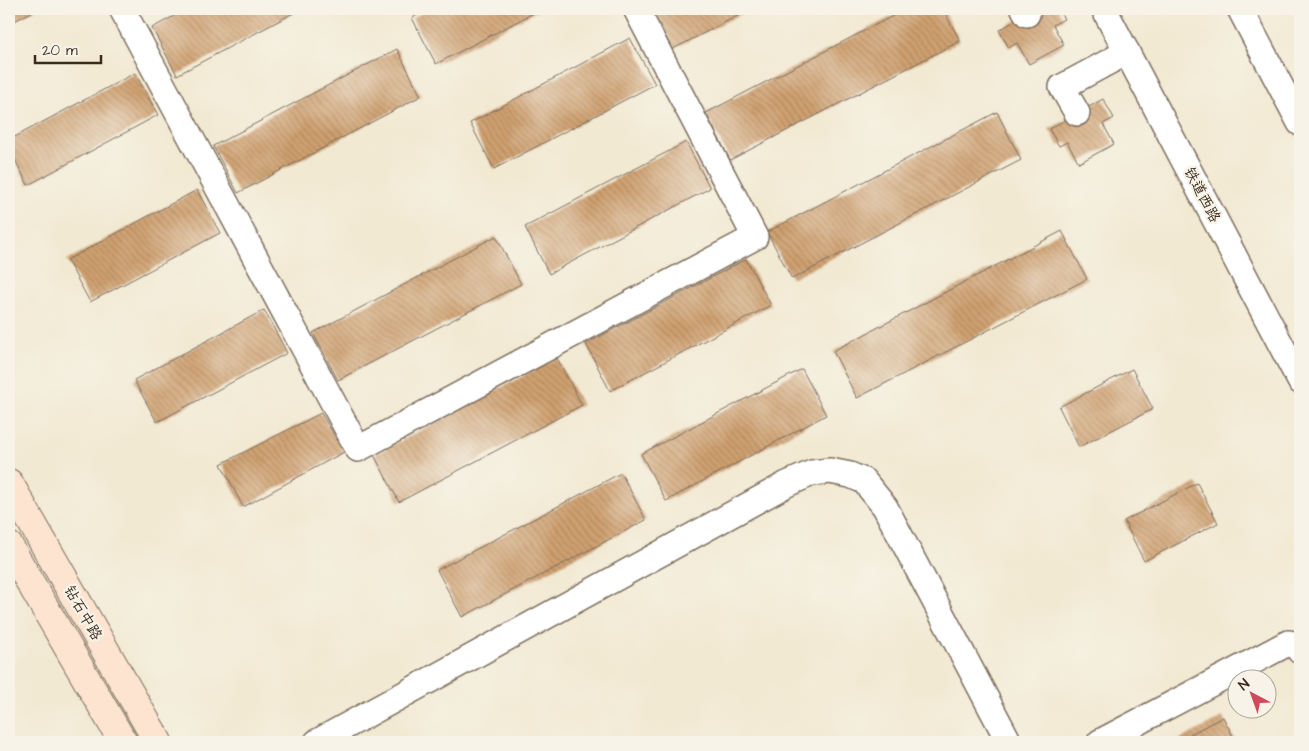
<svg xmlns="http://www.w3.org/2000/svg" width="1309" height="751" viewBox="0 0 1309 751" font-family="'Architects Daughter','LXGW WenKai TC',sans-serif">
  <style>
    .building { fill: url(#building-back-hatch) }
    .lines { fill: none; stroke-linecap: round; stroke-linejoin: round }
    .minor-casing { stroke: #7b6d5d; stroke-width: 28 }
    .secondary-casing { stroke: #7b6d5d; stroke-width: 30 }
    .minor { stroke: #fff; stroke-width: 25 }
    .secondary { stroke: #fde4d1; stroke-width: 28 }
    .labels { text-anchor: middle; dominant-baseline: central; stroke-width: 4.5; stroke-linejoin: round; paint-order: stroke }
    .street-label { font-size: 15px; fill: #3b2a1e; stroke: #f7f3e8 }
  </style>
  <defs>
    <pattern id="building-back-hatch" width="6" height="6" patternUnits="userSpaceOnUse" patternTransform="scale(1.25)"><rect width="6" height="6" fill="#d0a171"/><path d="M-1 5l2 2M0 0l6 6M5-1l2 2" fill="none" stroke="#aa835c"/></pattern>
  </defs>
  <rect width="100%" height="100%" fill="#f7f3e8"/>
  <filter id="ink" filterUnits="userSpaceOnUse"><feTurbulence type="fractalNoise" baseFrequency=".02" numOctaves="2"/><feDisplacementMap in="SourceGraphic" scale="10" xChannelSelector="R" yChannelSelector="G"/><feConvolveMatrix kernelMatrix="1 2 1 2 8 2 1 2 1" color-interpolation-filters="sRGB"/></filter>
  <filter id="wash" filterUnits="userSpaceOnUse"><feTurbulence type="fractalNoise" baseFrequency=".0096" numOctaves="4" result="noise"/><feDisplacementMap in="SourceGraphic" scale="20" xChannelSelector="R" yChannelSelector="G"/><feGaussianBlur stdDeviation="1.12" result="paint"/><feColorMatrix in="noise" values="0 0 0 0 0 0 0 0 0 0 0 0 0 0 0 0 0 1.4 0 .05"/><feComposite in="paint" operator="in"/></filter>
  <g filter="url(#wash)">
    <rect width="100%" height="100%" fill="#f2e9d2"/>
    <g id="blocks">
      <g class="building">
        <polygon points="9,9 37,9 9,24"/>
        <polygon points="187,9 301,9 177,75 152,28"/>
        <polygon points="429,9 541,9 436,64 412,18"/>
        <polygon points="650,9 751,9 671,50"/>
        <polygon points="906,9 943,9 960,41 730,160 706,113"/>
        <polygon points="1037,9 1058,9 1064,19 1053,25 1064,45 1029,64 1017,43 1009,48 999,30"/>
        <polygon points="630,38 655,84 494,169 470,123"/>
        <polygon points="397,49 421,96 238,193 213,146"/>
        <polygon points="135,73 158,115 28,185 9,148 9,140"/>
        <polygon points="1103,99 1114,118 1103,124 1114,144 1079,163 1067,142 1059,146 1049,129"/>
        <polygon points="997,112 1021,160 792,279 767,232"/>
        <polygon points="686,142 710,188 549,274 525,227"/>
        <polygon points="197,190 220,233 90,302 67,260"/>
        <polygon points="1062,231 1087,279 857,398 833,351"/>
        <polygon points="496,236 521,284 338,380 313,333"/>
        <polygon points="746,259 771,305 610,391 586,344"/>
        <polygon points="264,310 287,353 157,422 134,380"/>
        <polygon points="557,358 582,405 399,502 374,455"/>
        <polygon points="802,369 826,415 666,501 641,454"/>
        <polygon points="1132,369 1153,409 1079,447 1059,407"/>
        <polygon points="321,413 344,452 243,507 221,464"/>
        <polygon points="621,473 646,520 462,617 437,570"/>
        <polygon points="1197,483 1218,523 1144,561 1124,521"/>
        <polygon points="1223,717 1236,742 1175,742"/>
      </g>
    </g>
  </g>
  <g filter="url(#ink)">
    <use href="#blocks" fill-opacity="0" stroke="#7b6d5d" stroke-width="1"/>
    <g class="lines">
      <defs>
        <g id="minor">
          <polyline points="122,9 358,449 755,237 636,9"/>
          <polyline points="1024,9 1027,14"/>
          <polyline points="1104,9 1300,381"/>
          <polyline points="1240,9 1300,123"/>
          <polyline points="1077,113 1062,87 1127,52"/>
          <polyline points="317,742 787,484 812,473 830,471 850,475 864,481 885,507 1009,742"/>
          <path d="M1100 742 1288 643C1293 643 1297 646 1300 651"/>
        </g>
        <g id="secondary">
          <polyline points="9,483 158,742"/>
          <polyline points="9,546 123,742"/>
        </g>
      </defs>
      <use href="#minor" class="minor-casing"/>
      <use href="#secondary" class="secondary-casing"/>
      <use href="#minor" class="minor"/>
      <use href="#secondary" class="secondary"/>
    </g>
  </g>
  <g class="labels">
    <g class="street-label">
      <text transform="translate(1202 195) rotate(62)">铁道西路</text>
      <text transform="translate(83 613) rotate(60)">钻石中路</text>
    </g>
  </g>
  <rect width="1309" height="751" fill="none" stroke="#f7f3e8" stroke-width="30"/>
  <g transform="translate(1252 694) rotate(319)"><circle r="24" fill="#f7f3e8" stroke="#aca397"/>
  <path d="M0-4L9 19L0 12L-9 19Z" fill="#d1495b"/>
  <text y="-8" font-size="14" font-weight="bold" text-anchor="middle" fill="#3b2a1e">N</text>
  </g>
  <path d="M35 55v8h66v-8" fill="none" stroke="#3b2a1e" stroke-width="2.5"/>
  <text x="42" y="55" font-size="15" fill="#3b2a1e" stroke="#f7f3e8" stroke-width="4" paint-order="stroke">20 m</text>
</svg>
